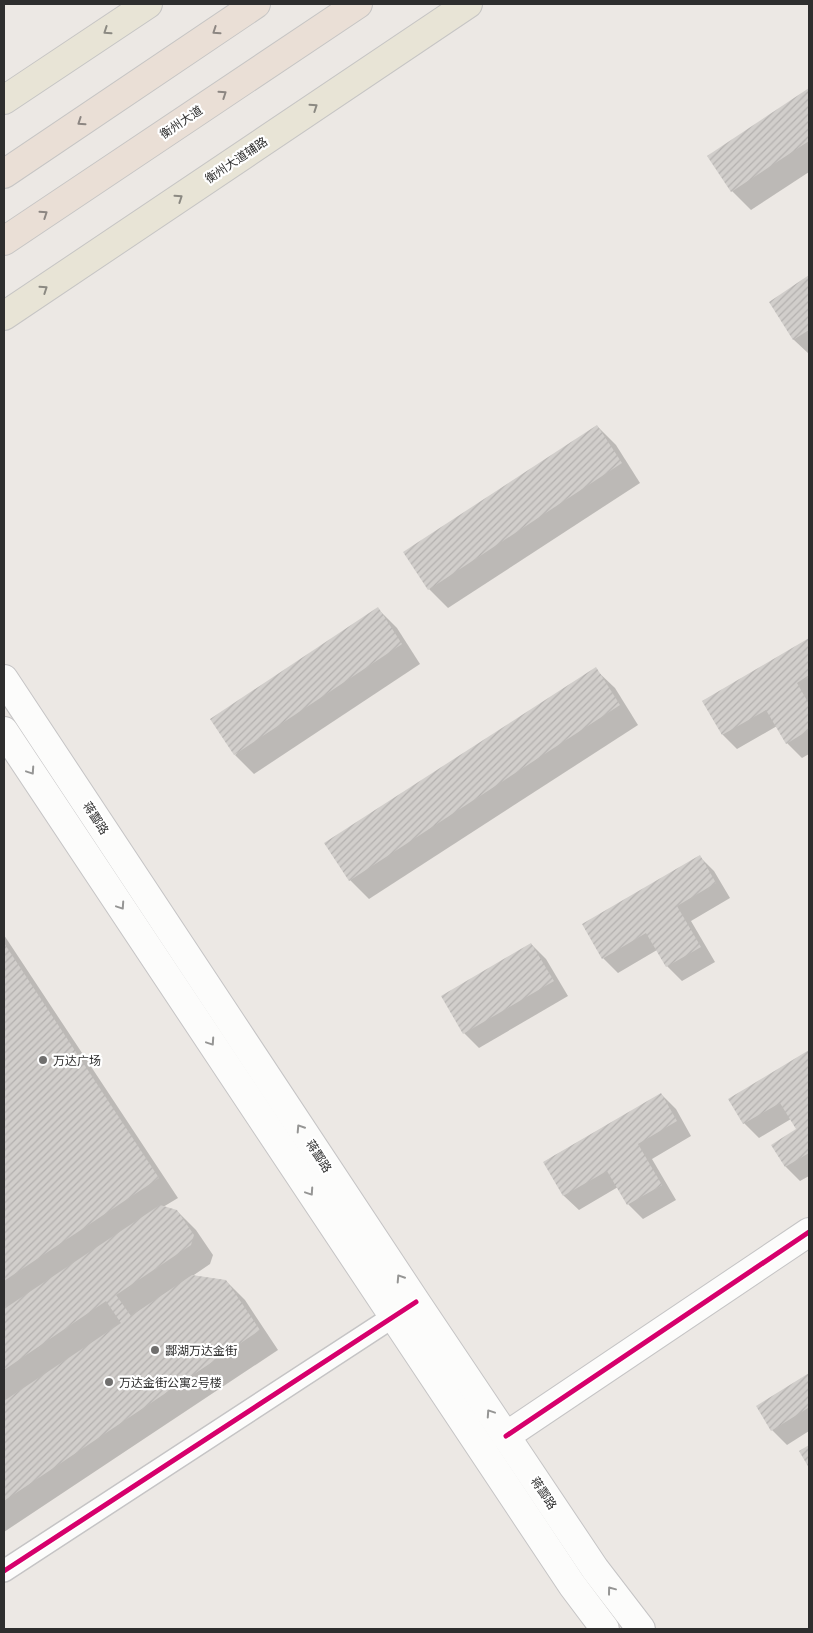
<svg xmlns="http://www.w3.org/2000/svg" width="813" height="1633" viewBox="0 0 813 1633" font-family="Quicksand,'Noto Sans SC',sans-serif">
  <style>
    .shadow { fill: #0003 }
    .building { fill: url(#building-hatch) }
    .lines { fill: none; stroke-linecap: round; stroke-linejoin: round }
    .street-casing { stroke: #c5c4c5; stroke-width: 24 }
    .secondary-casing { stroke: #c5c4c5; stroke-width: 30 }
    .primary-casing { stroke: #c6c5c4; stroke-width: 30 }
    .highway-casing { stroke: #c6c5c4; stroke-width: 30 }
    .street { stroke: #fcfcfb; stroke-width: 21 }
    .secondary { stroke: #fcfcfb; stroke-width: 28 }
    .primary { stroke: #e8e4d6; stroke-width: 28 }
    .highway { stroke: #eadfd6; stroke-width: 28 }
    .cycleway-casing { stroke: #fff; stroke-width: 8 }
    .cycleway { stroke: #d6006c; stroke-width: 5 }
    .oneway { stroke: #8b8982 }
    .oneway2 { stroke: #8c8682 }
    .oneway3 { stroke: #959594 }
    .poi-dot { fill: #706f6e; stroke: #fff; stroke-width: 2 }
    .labels { text-anchor: middle; dominant-baseline: central; stroke-width: 4.5; stroke-linejoin: round; paint-order: stroke }
    .street-label { font-size: 12px; fill: #2e2e2e; stroke: #fff }
    .poi-label { font-size: 12px; fill: #2e2e2e; stroke: #fff; text-anchor: start }
  </style>
  <defs>
    <pattern id="building-hatch" width="6" height="6" patternUnits="userSpaceOnUse" patternTransform="scale(1.25)"><rect width="6" height="6" fill="#d1cecb"/><path d="M-1 1l2-2M0 6l6-6M5 7l2-2" fill="none" stroke="#b4b1af"/></pattern>
  </defs>
  <rect width="100%" height="100%" fill="#ece8e4"/>
  <g class="shadow">
    <polygon points="809,90 809,172 751,210 732,191 709,156"/>
    <polygon points="809,277 809,354 794,340 770,302"/>
    <polygon points="597,426 616,445 640,483 448,608 429,589"/>
    <polygon points="378,609 397,628 420,664 254,774 235,755"/>
    <polygon points="809,639 809,754 802,758 787,743 777,726 737,749 723,735 703,702"/>
    <polygon points="595,669 615,688 638,725 369,899 350,880"/>
    <polygon points="700,857 714,871 730,898 691,921 715,962 682,981 667,966 657,950 618,973 603,958"/>
    <polygon points="4,935 178,1198 163,1207 177,1211 196,1230 213,1255 210,1264 191,1277 226,1281 245,1300 278,1350 4,1532"/>
    <polygon points="531,944 546,959 568,996 479,1048 464,1033"/>
    <polygon points="809,1052 809,1176 800,1181 786,1167 773,1145 798,1130 791,1119 759,1138 744,1123 730,1100"/>
    <polygon points="661,1094 676,1109 691,1136 652,1159 676,1200 643,1219 628,1204 618,1187 579,1210 564,1196 544,1162"/>
    <polygon points="809,1375 809,1431 787,1445 772,1430 758,1406"/>
  </g>
  <g class="building">
    <polygon points="809,88 809,141 731,192 707,156"/>
    <polygon points="809,275 809,330 793,340 769,302"/>
    <polygon points="597,425 622,463 428,590 403,552"/>
    <polygon points="378,607 402,644 234,755 210,719"/>
    <polygon points="809,638 809,675 797,683 809,704 809,730 786,744 766,710 722,735 702,701"/>
    <polygon points="596,667 620,705 349,881 324,843"/>
    <polygon points="700,855 716,883 677,906 701,947 666,967 646,933 602,959 582,924"/>
    <polygon points="4,943 159,1178 4,1281"/>
    <polygon points="531,943 554,981 463,1034 441,996"/>
    <polygon points="809,1050 809,1153 785,1167 771,1145 796,1129 780,1103 743,1124 728,1099"/>
    <polygon points="661,1093 677,1121 638,1144 662,1185 627,1205 607,1171 563,1196 543,1162"/>
    <polygon points="160,1205 177,1210 194,1235 191,1245 116,1295 131,1316 192,1275 226,1280 260,1330 4,1501 4,1401 121,1323 106,1301 4,1370 4,1309"/>
    <polygon points="809,1373 809,1411 808,1408 771,1431 756,1406"/>
    <polygon points="809,1445 809,1468 799,1451"/>
  </g>
  <g class="lines">
    <defs>
      <polyline id="street" points="4,1571 405,1309"/>
      <g id="secondary">
        <polyline points="4,679 416,1302 595,1569 641,1629"/>
        <polyline points="4,731 572,1585 605,1629"/>
        <polyline points="506,1436 809,1232"/>
      </g>
      <g id="primary">
        <polyline points="4,100 148,4"/>
        <polyline points="4,316 468,4"/>
      </g>
      <g id="highway">
        <polyline points="4,174 256,4"/>
        <polyline points="4,241 358,4"/>
      </g>
    </defs>
    <use href="#street" class="street-casing"/>
    <use href="#secondary" class="secondary-casing"/>
    <use href="#primary" class="primary-casing"/>
    <use href="#highway" class="highway-casing"/>
    <use href="#street" class="street"/>
    <use href="#secondary" class="secondary"/>
    <use href="#primary" class="primary"/>
    <use href="#highway" class="highway"/>
    <defs>
      <g id="cycleway">
        <polyline points="506,1436 809,1232"/>
        <polyline points="4,1571 416,1302"/>
      </g>
    </defs>
    <use href="#cycleway" class="cycleway-casing"/>
    <use href="#cycleway" class="cycleway"/>
  </g>
  <defs><path id="oneway-chevron" d="M-2-3.5L2.5 0L-2 3.5" fill="none" stroke-width="1.6" stroke-linecap="round" stroke-linejoin="round" transform="scale(1.25)"/></defs>
  <g class="oneway">
    <use href="#oneway-chevron" transform="translate(107 31) rotate(146)"/>
    <use href="#oneway-chevron" transform="translate(314 107) rotate(-34)"/>
    <use href="#oneway-chevron" transform="translate(179 198) rotate(-34)"/>
    <use href="#oneway-chevron" transform="translate(44 289) rotate(-34)"/>
  </g>
  <g class="oneway2">
    <use href="#oneway-chevron" transform="translate(216 31) rotate(146)"/>
    <use href="#oneway-chevron" transform="translate(223 94) rotate(-34)"/>
    <use href="#oneway-chevron" transform="translate(81 122) rotate(146)"/>
    <use href="#oneway-chevron" transform="translate(44 214) rotate(-34)"/>
  </g>
  <g class="oneway3">
    <use href="#oneway-chevron" transform="translate(31 771) rotate(56)"/>
    <use href="#oneway-chevron" transform="translate(121 906) rotate(56)"/>
    <use href="#oneway-chevron" transform="translate(211 1042) rotate(56)"/>
    <use href="#oneway-chevron" transform="translate(300 1128) rotate(-123)"/>
    <use href="#oneway-chevron" transform="translate(310 1192) rotate(56)"/>
    <use href="#oneway-chevron" transform="translate(400 1278) rotate(-123)"/>
    <use href="#oneway-chevron" transform="translate(490 1413) rotate(-124)"/>
    <use href="#oneway-chevron" transform="translate(611 1590) rotate(-127)"/>
  </g>
  <g class="poi-dot">
    <circle cx="43" cy="1060" r="5"/>
    <circle cx="155" cy="1350" r="5"/>
    <circle cx="109" cy="1382" r="5"/>
  </g>
  <g class="labels">
    <g class="street-label">
      <text transform="translate(181 122) rotate(-34)">衡州大道</text>
      <text transform="translate(236 160) rotate(-34)">衡州大道辅路</text>
      <text transform="translate(96 818) rotate(57)">蒋酃路</text>
      <text transform="translate(319 1156) rotate(57)">蒋酃路</text>
      <text transform="translate(544 1493) rotate(56)">蒋酃路</text>
    </g>
    <g class="poi-label">
      <text x="53" y="1060">万达广场</text>
      <text x="165" y="1350">酃湖万达金街</text>
      <text x="119" y="1382">万达金街公寓2号楼</text>
    </g>
  </g>
  <rect width="813" height="1633" fill="none" stroke="#2e2e2e" stroke-width="10"/>
</svg>
